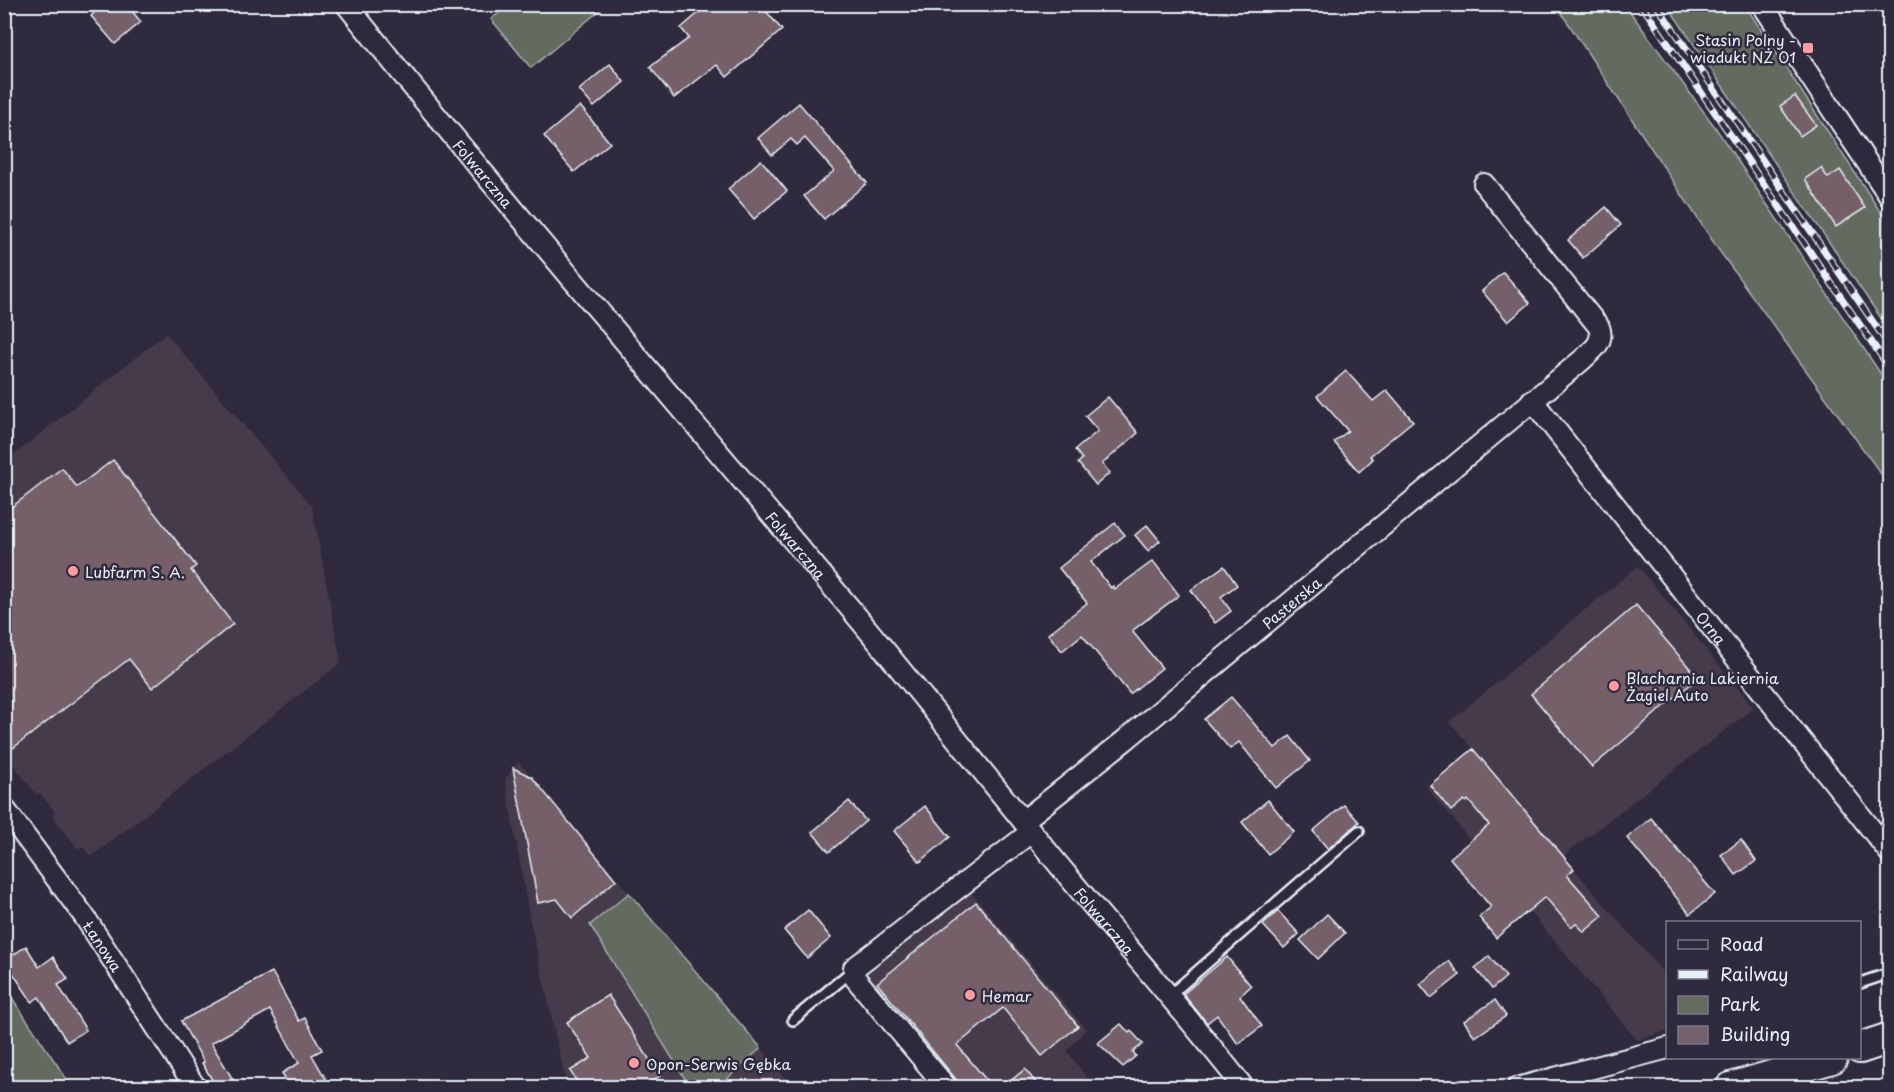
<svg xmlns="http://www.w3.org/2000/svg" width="1894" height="1092" viewBox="0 0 1894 1092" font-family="'Playpen Sans',sans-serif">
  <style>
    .built { fill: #443a4b }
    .green { fill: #646b5f; stroke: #a6aeac; stroke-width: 1.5 }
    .building { fill: #75616b; stroke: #e8f1f8; stroke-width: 1.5 }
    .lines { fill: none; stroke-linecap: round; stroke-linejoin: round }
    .service-casing { stroke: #e8f1f8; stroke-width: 14 }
    .minor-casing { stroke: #e8f1f8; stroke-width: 24 }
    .primary-casing { stroke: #e8f1f8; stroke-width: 34 }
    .service { stroke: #2f2a3d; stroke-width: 9 }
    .minor { stroke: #2f2a3d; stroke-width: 20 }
    .primary { stroke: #2f2a3d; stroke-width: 30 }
    .rail-casing { stroke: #e8f1f8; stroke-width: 7 }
    .rail { stroke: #2f2a3d; stroke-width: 4.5; stroke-dasharray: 14; stroke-linecap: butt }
    .poi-dot { fill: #ff9aa2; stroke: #2f2a3d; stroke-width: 2 }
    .labels { text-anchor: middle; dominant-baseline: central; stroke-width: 5; stroke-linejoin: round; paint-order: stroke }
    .poi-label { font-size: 15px; fill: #e8f1f8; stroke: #2f2a3d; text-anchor: start }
    .street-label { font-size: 15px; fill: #e8f1f8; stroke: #2f2a3d }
  </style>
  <rect width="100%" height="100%" fill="#2f2a3d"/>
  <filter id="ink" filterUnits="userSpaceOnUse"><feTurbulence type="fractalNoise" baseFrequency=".0167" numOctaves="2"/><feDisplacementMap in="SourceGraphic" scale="12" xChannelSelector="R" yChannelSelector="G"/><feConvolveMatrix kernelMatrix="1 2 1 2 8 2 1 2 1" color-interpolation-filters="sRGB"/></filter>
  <g filter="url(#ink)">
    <g class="built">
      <polygon points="166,333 312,506 341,663 91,857 82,846 78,849 52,816 55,812 47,802 40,793 37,795 5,754 5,462"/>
      <polygon points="1638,566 1754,708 1563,856 1667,977 1667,1031 1637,1040 1426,787 1473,749 1449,722"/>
      <polygon points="519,762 629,893 590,925 690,1087 567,1087 530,921 505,779"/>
      <polygon points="968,889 1086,1029 1067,1051 1094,1087 954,1087 862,975"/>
      <polygon points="761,1048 793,1087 718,1088"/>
    </g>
    <g class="green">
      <polygon points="509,5 509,4 606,5 531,68 491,19"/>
      <polygon points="1556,5 1625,5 1715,127 1889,386 1889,485 1718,249"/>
      <polygon points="1667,5 1745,5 1889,225 1889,241 1882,245 1889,256 1889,330"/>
      <polygon points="629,893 761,1048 718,1087 690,1087 590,925"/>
      <polygon points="4,986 68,1081 72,1087 5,1087"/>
    </g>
    <g class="building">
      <polygon points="103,4 126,4 141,22 115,44 91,16"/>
      <polygon points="709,4 760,4 782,30 727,77 717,65 674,98 650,67 689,38 681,28"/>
      <polygon points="610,64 624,82 594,107 579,90"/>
      <polygon points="1795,96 1816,125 1800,136 1780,106"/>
      <polygon points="799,103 867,183 824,219 804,196 834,171 805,138 797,145 791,139 772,155 758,138"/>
      <polygon points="580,106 610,143 574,172 544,136"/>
      <polygon points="761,160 787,191 754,219 728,189"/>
      <polygon points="1821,168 1828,178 1840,170 1865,208 1836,227 1805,179"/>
      <polygon points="1606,207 1621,225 1583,258 1568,240"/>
      <polygon points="1503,272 1530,303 1508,322 1482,291"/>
      <polygon points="1346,371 1373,401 1387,390 1413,421 1370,456 1373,459 1359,472 1334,442 1348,431 1317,396"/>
      <polygon points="1108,397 1138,433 1102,464 1110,473 1096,485 1078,463 1082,459 1075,450 1098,431 1085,416"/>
      <polygon points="113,460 196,566 191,570 233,624 152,688 129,659 13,748 4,736 4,513 62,468 77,487"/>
      <polygon points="1115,523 1125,535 1091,562 1111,588 1113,586 1115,589 1153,561 1179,595 1132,631 1162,668 1130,694 1082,635 1062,651 1048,634 1087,603 1059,568"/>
      <polygon points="1147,525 1160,541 1148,551 1135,535"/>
      <polygon points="1224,566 1237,585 1221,597 1231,611 1215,623 1191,590"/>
      <polygon points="1636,605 1698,678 1592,767 1531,694"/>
      <polygon points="1231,697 1275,748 1290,736 1310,761 1276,788 1239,742 1230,749 1204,719"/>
      <polygon points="1473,749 1574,869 1567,875 1603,916 1584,932 1576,923 1571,927 1545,897 1496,938 1479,917 1491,907 1450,858 1489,825 1468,800 1466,802 1464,800 1451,811 1430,785"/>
      <polygon points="513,768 532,777 616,880 572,918 557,899 538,903"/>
      <polygon points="1268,800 1294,832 1268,854 1242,822"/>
      <polygon points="849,801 866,821 829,852 812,832"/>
      <polygon points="1344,805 1359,822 1328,849 1313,831"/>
      <polygon points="925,806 950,837 920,862 894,831"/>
      <polygon points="1651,818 1715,894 1690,914 1627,838"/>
      <polygon points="1741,840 1756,861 1736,875 1721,855"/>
      <polygon points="976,902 1078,1026 1042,1056 1003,1008 957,1045 993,1088 963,1088 877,983"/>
      <polygon points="808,910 831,938 807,958 784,930"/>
      <polygon points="1278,911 1299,934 1284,948 1263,925"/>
      <polygon points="1327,914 1345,933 1318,959 1300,940"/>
      <polygon points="26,946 39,967 53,957 68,979 58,985 86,1030 67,1042 39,997 32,1002 5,961"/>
      <polygon points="1489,956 1506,977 1492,989 1475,968"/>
      <polygon points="1227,957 1251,986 1240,996 1262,1026 1238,1044 1217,1015 1207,1023 1183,994"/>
      <polygon points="1449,961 1460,975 1431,998 1420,984"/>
      <polygon points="272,972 299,1021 305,1018 322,1050 312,1055 331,1088 291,1088 282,1073 299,1063 270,1010 211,1043 238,1088 217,1088 202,1063 204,1062 181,1021"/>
      <polygon points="608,995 660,1076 642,1088 581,1088 570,1071 591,1058 567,1022"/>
      <polygon points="1495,1000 1506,1016 1475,1037 1464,1021"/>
      <polygon points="1121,1024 1129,1033 1131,1031 1143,1044 1133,1052 1136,1056 1123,1067 1098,1043"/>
      <polygon points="1025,1069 1040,1088 1002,1088"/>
    </g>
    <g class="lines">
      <defs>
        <g id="service">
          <polyline points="1860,983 1890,973"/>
          <polyline points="1170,995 1359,831"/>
          <polyline points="793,1020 853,970"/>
        </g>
        <g id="minor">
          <path id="s1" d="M346 4C511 211 684 410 854 613 914 685 972 759 1032 832 1101 919 1176 1000 1244 1088"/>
          <polyline points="1762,4 1890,197"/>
          <path id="s2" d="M1532 400 1890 853"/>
          <path id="s3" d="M4 808 84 916 196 1088"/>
          <path id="s4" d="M1023 821 1124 741 1582 360C1592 350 1605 343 1599 327L1484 184"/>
          <polyline points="947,1088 855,978 854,968 1031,832"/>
          <polyline points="1517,1088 1668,1048"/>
        </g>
        <g id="primary">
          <polyline points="1860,1048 1890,1038"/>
          <polyline points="1731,1088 1832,1058"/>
        </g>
      </defs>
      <use href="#service" class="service-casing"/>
      <use href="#minor" class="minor-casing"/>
      <use href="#primary" class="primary-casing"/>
      <use href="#service" class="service"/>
      <use href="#minor" class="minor"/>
      <use href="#primary" class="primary"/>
      <defs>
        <g id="rail">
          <polyline points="1641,4 1890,369"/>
          <polyline points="1656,4 1890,347"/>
        </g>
      </defs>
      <use href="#rail" class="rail-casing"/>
      <use href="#rail" class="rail"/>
    </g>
  </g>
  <g class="poi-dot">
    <rect x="1802" y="42" width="12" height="12" rx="3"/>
    <circle cx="73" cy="571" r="6"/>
    <circle cx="1614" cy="686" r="6"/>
    <circle cx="970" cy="995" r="6"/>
    <circle cx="634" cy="1063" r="6"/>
  </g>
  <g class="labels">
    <g class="poi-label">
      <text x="1796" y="39" text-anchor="end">Stasin Polny -<tspan x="1796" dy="17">wiadukt NŻ 01</tspan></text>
      <text x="85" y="571">Lubfarm S. A.</text>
      <text x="1626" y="677">Blacharnia Lakiernia<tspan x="1626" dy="17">Żagiel Auto</tspan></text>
      <text x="982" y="995">Hemar</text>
      <text x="646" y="1063">Opon-Serwis Gębka</text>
    </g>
    <g class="street-label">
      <text stroke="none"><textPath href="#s1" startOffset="218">Folwarczna</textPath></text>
      <text stroke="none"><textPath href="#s1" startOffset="704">Folwarczna</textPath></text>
      <text stroke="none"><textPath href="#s4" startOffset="346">Pasterska</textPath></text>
      <text stroke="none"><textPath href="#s2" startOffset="290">Orna</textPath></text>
      <text stroke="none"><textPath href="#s1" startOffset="1190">Folwarczna</textPath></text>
      <text stroke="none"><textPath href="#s3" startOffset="170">Łanowa</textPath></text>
    </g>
  </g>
  <rect width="1894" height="1092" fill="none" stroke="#2f2a3d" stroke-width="24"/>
  <rect x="12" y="12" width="1870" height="1068" fill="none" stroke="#e8f1f8" stroke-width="2" filter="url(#ink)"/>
  <rect x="1666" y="921" width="195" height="138" fill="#2f2a3d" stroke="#797a88" stroke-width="1.5"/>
  <rect x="1678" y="940" width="30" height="9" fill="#2f2a3d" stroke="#797a88" stroke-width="1.5"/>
  <text x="1720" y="951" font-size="18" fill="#e8f1f8">Road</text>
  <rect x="1678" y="970" width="30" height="9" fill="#e8f1f8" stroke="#797a88" stroke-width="1.5"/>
  <text x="1720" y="981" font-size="18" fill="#e8f1f8">Railway</text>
  <rect x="1678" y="996" width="30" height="18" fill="#646b5f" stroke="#797a88" stroke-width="1.5"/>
  <text x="1720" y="1011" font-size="18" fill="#e8f1f8">Park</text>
  <rect x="1678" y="1026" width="30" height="18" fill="#75616b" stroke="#797a88" stroke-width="1.5"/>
  <text x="1720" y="1041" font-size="18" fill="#e8f1f8">Building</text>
</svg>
